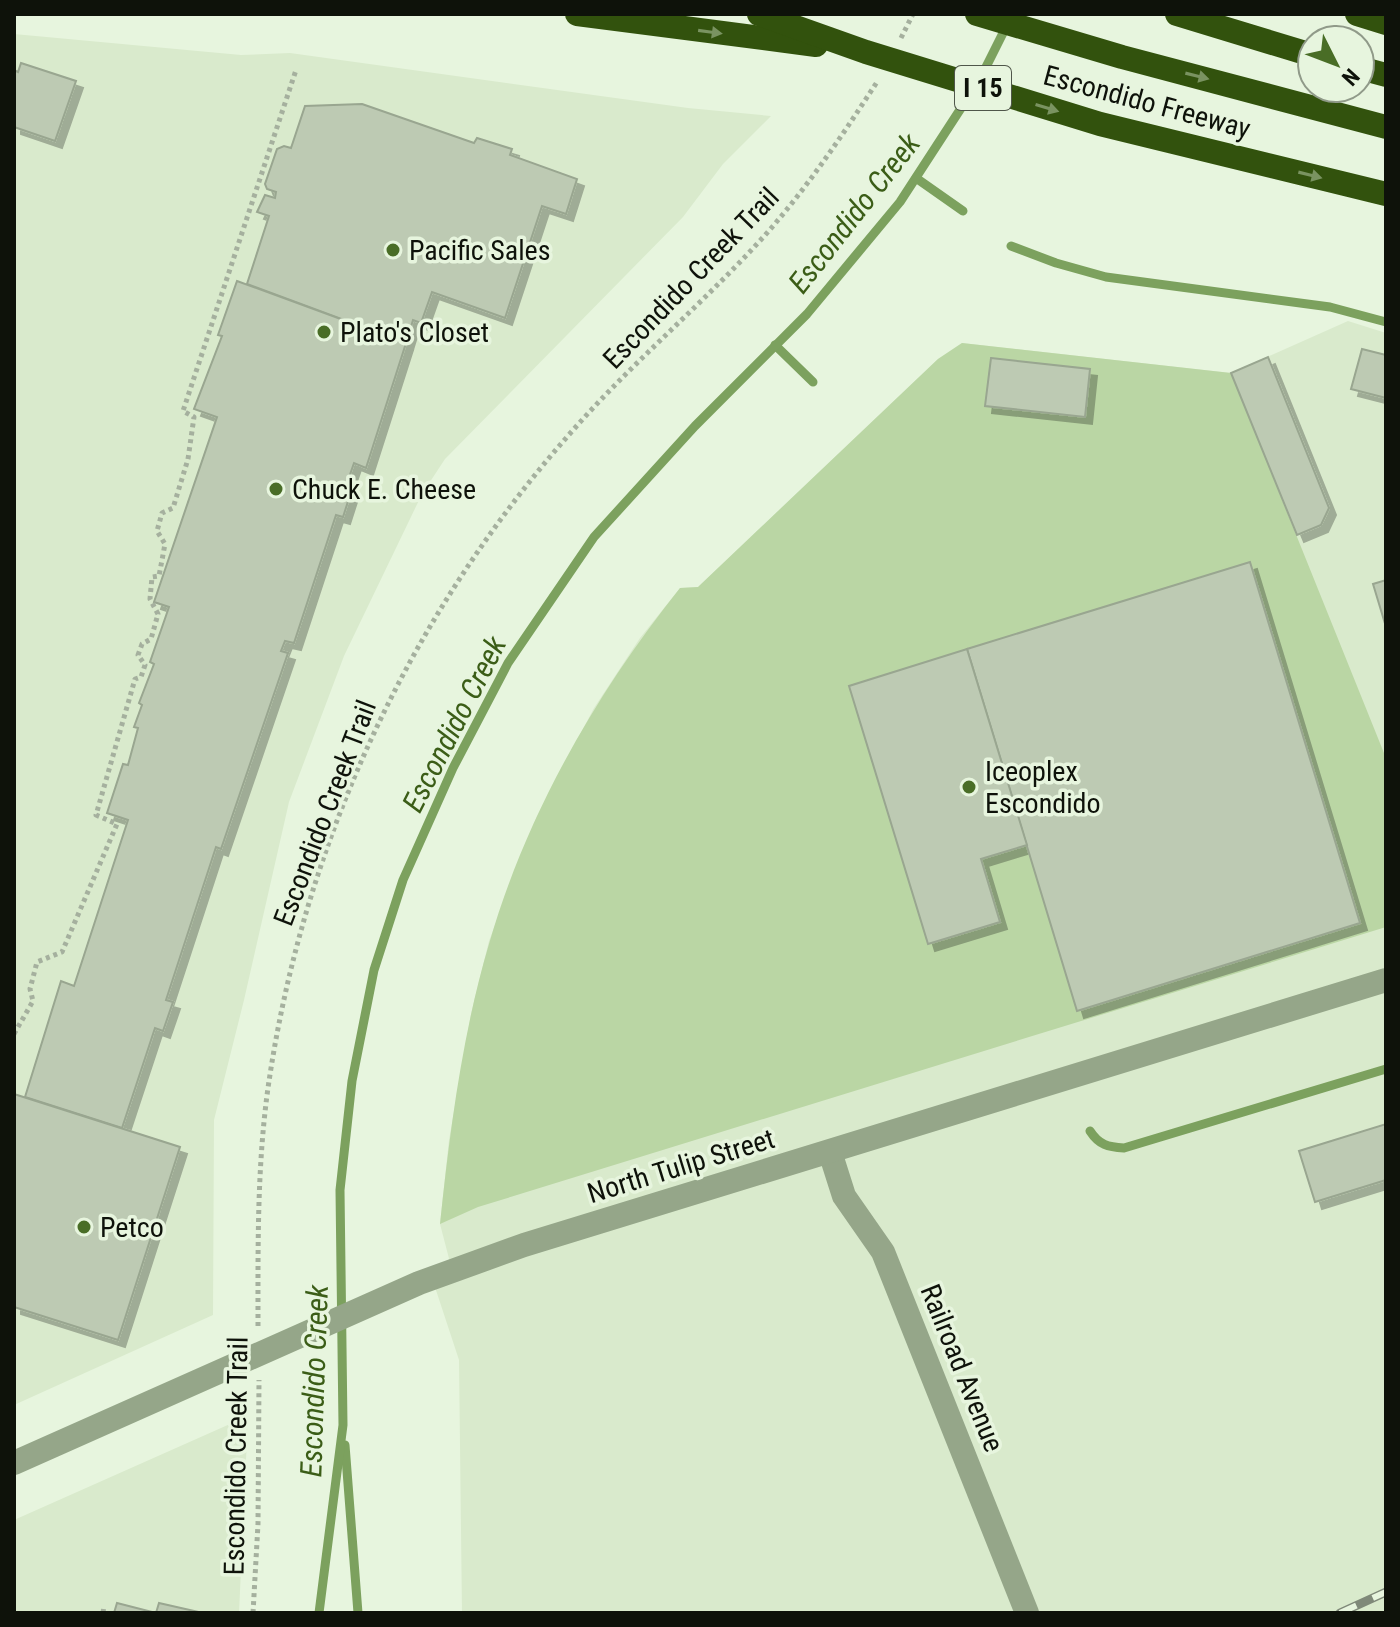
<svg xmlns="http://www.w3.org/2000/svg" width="1400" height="1627" viewBox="0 0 1400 1627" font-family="'Roboto Condensed',sans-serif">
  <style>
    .built { fill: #d9eacc }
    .green { fill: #bad6a4 }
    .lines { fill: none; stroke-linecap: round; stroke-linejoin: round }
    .stream { stroke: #7ca15e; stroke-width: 9 }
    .building { fill: #bdcab3; stroke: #99a690; stroke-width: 2; filter: url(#shadow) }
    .path { stroke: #a5b09e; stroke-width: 5; stroke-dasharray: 4 4; stroke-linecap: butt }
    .minor { stroke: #95a689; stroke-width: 24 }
    .highway { stroke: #32520d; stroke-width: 24 }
    .rail-casing { stroke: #7f8979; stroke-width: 9 }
    .rail { stroke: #e7f5de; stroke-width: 6; stroke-dasharray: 18; stroke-linecap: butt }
    .oneway { fill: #7a9361 }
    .poi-dot { fill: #496d26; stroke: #e7f5de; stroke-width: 3 }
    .labels { text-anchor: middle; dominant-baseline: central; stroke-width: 7; stroke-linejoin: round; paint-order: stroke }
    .shield { fill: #e7f5de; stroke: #4f564a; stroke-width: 2 }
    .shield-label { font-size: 26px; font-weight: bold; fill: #0e120a }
    .street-label { font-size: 28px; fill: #0e120a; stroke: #e7f5de }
    .poi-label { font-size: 28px; fill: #0e120a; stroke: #e7f5de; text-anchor: start }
    .water-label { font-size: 30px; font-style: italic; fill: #3b5d17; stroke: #e7f5de }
  </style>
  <defs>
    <filter id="shadow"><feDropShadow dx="7" dy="7" stdDeviation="0" flood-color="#0004"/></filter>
  </defs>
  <rect width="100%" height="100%" fill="#e7f5de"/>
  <g class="built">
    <polygon points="14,34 241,55 290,53 688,108 771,116 723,164 683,217 445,459 422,494 344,656 289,802 244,1000 214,1120 213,1315 14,1405"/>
    <polygon points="1348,321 1386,333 1386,1613 462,1613 459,1360 432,1278 452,1270 440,1224 449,1140 471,1014 489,941 537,816 594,708 640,638 680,588 698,587 938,359 962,343 1231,373"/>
    <polygon points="248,1416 239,1613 14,1613 14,1520"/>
  </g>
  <path class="green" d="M962 343 1231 373 1386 758V927L478 1207 440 1224C450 1130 462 1035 489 944 526 815 596 693 680 588L698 587 938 359Z"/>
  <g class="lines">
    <g class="stream">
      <polyline points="916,178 963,211"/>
      <polyline points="1011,246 1056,263 1106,277 1330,307 1386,322"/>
      <polyline points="775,345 813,382"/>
      <path d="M1090 1131C1099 1145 1108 1147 1124 1148L1386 1069"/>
      <polyline points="345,1445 358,1613"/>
      <polyline points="319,1613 343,1425 340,1190 352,1081 374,970 403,880 453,768 508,663 594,537 695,426 807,314 900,202 980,79 1007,25"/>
    </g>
  </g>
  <g class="building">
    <polygon points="21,63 76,81 55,141 14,127 14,70 18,72"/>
    <polygon points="362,104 474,143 477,138 512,149 510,155 577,179 566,214 542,206 505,318 432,292 421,323 413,320 406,343 247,284 269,216 257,212 265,195 275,198 276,192 267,189 265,184 277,149 284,146 291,148 305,106"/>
    <polygon points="237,281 406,343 366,468 354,463 346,486 352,489 343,517 336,515 294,643 285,641 281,651 288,653 221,849 216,847 166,1000 173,1002 163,1031 155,1028 122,1128 25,1097 61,981 74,986 128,820 107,813 123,764 128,765 138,728 134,727 142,705 139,703 154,664 150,662 169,607 154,602 217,417 194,409 222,336 218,335"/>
    <polygon points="1362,349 1386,355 1386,398 1351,389"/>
    <polygon points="1268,357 1329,508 1321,525 1297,535 1231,373"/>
    <polygon points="991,358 1090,369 1085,417 985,406"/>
    <polygon points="1250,562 1360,923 1077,1011 967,649"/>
    <polygon points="1386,580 1386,627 1373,584"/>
    <polygon points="967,649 1027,845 981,859 1000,922 928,944 849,686"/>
    <polygon points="14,1094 180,1147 118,1340 14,1307"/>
    <polygon points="1386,1124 1386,1180 1315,1202 1299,1151"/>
    <polygon points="117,1603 156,1613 157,1613 114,1613"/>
    <polygon points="159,1603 203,1613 156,1613"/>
  </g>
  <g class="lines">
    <g class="path">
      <polyline points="901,38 913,14"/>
      <polyline points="14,1034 33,1001 30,989 37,962 62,952 117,824 96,815 135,679 141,677 145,665 138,655 142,644 151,639 158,614 150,599 152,577 159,576 165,544 157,531 162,513 173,508 188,459 194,417 183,411 296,70"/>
      <path d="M258 1326C258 1247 257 1167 268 1088 303 844 410 613 574 429 631 364 698 308 757 244 803 194 840 139 877 82"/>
      <polyline points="103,1613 104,1605"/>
      <polyline points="253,1613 258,1524 259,1380"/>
    </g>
    <g class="minor">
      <polyline points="830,1152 844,1196 883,1252 1027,1613"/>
      <polyline points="14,1463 419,1283 524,1245 1386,980"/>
    </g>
    <g class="highway">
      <polyline points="577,14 816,45"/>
      <polyline points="759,14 866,52 1100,124 1386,194"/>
      <polyline points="977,14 1122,57 1386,127"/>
      <polyline points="1177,14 1312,55"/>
      <polyline points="1357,14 1386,23"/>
      <polyline points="1360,68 1386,75"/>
    </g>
    <defs>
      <polyline id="rail" points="1340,1613 1386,1592"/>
    </defs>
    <use href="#rail" class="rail-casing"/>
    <use href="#rail" class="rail"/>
  </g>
  <defs><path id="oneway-solid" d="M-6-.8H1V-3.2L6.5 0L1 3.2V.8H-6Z" transform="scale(2)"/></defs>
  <g class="oneway">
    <use href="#oneway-solid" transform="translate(710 32) rotate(8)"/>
    <use href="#oneway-solid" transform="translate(1197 76) rotate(14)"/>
    <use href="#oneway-solid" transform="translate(1047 108) rotate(17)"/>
    <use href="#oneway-solid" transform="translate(1310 175) rotate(14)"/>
  </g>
  <g class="poi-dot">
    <circle cx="393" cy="250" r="8"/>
    <circle cx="324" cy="332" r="8"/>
    <circle cx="276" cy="489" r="8"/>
    <circle cx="969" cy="787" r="8"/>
    <circle cx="84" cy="1227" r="8"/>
  </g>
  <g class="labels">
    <rect class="shield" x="955" y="66" width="56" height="44" rx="6"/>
    <g class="shield-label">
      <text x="983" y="88">I 15</text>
    </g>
    <g class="street-label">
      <text transform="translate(1147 102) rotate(15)">Escondido Freeway</text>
      <text transform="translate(691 278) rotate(-46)">Escondido Creek Trail</text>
      <text transform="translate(325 813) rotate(-69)">Escondido Creek Trail</text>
      <text transform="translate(681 1166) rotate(-17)">North Tulip Street</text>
      <text transform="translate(962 1368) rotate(68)">Railroad Avenue</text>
      <text transform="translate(236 1456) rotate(-89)">Escondido Creek Trail</text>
    </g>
    <g class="poi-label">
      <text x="409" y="250">Pacific Sales</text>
      <text x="340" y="332">Plato's Closet</text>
      <text x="292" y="489">Chuck E. Cheese</text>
      <text x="985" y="771">Iceoplex<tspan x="985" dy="32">Escondido</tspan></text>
      <text x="100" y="1227">Petco</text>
    </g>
    <g class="water-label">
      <text transform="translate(854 213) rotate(-52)">Escondido Creek</text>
      <text transform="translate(454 724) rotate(-63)">Escondido Creek</text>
      <text transform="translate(314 1381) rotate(-88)">Escondido Creek</text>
    </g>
  </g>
  <rect width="1400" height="1627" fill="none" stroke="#0e120a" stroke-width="32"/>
  <g transform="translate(1336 64) rotate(132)"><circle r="38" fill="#e7f5de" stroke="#909a89" stroke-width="2"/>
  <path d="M0-6L14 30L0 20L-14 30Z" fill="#496d26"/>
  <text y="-12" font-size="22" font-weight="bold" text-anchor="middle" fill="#0e120a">N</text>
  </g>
</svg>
